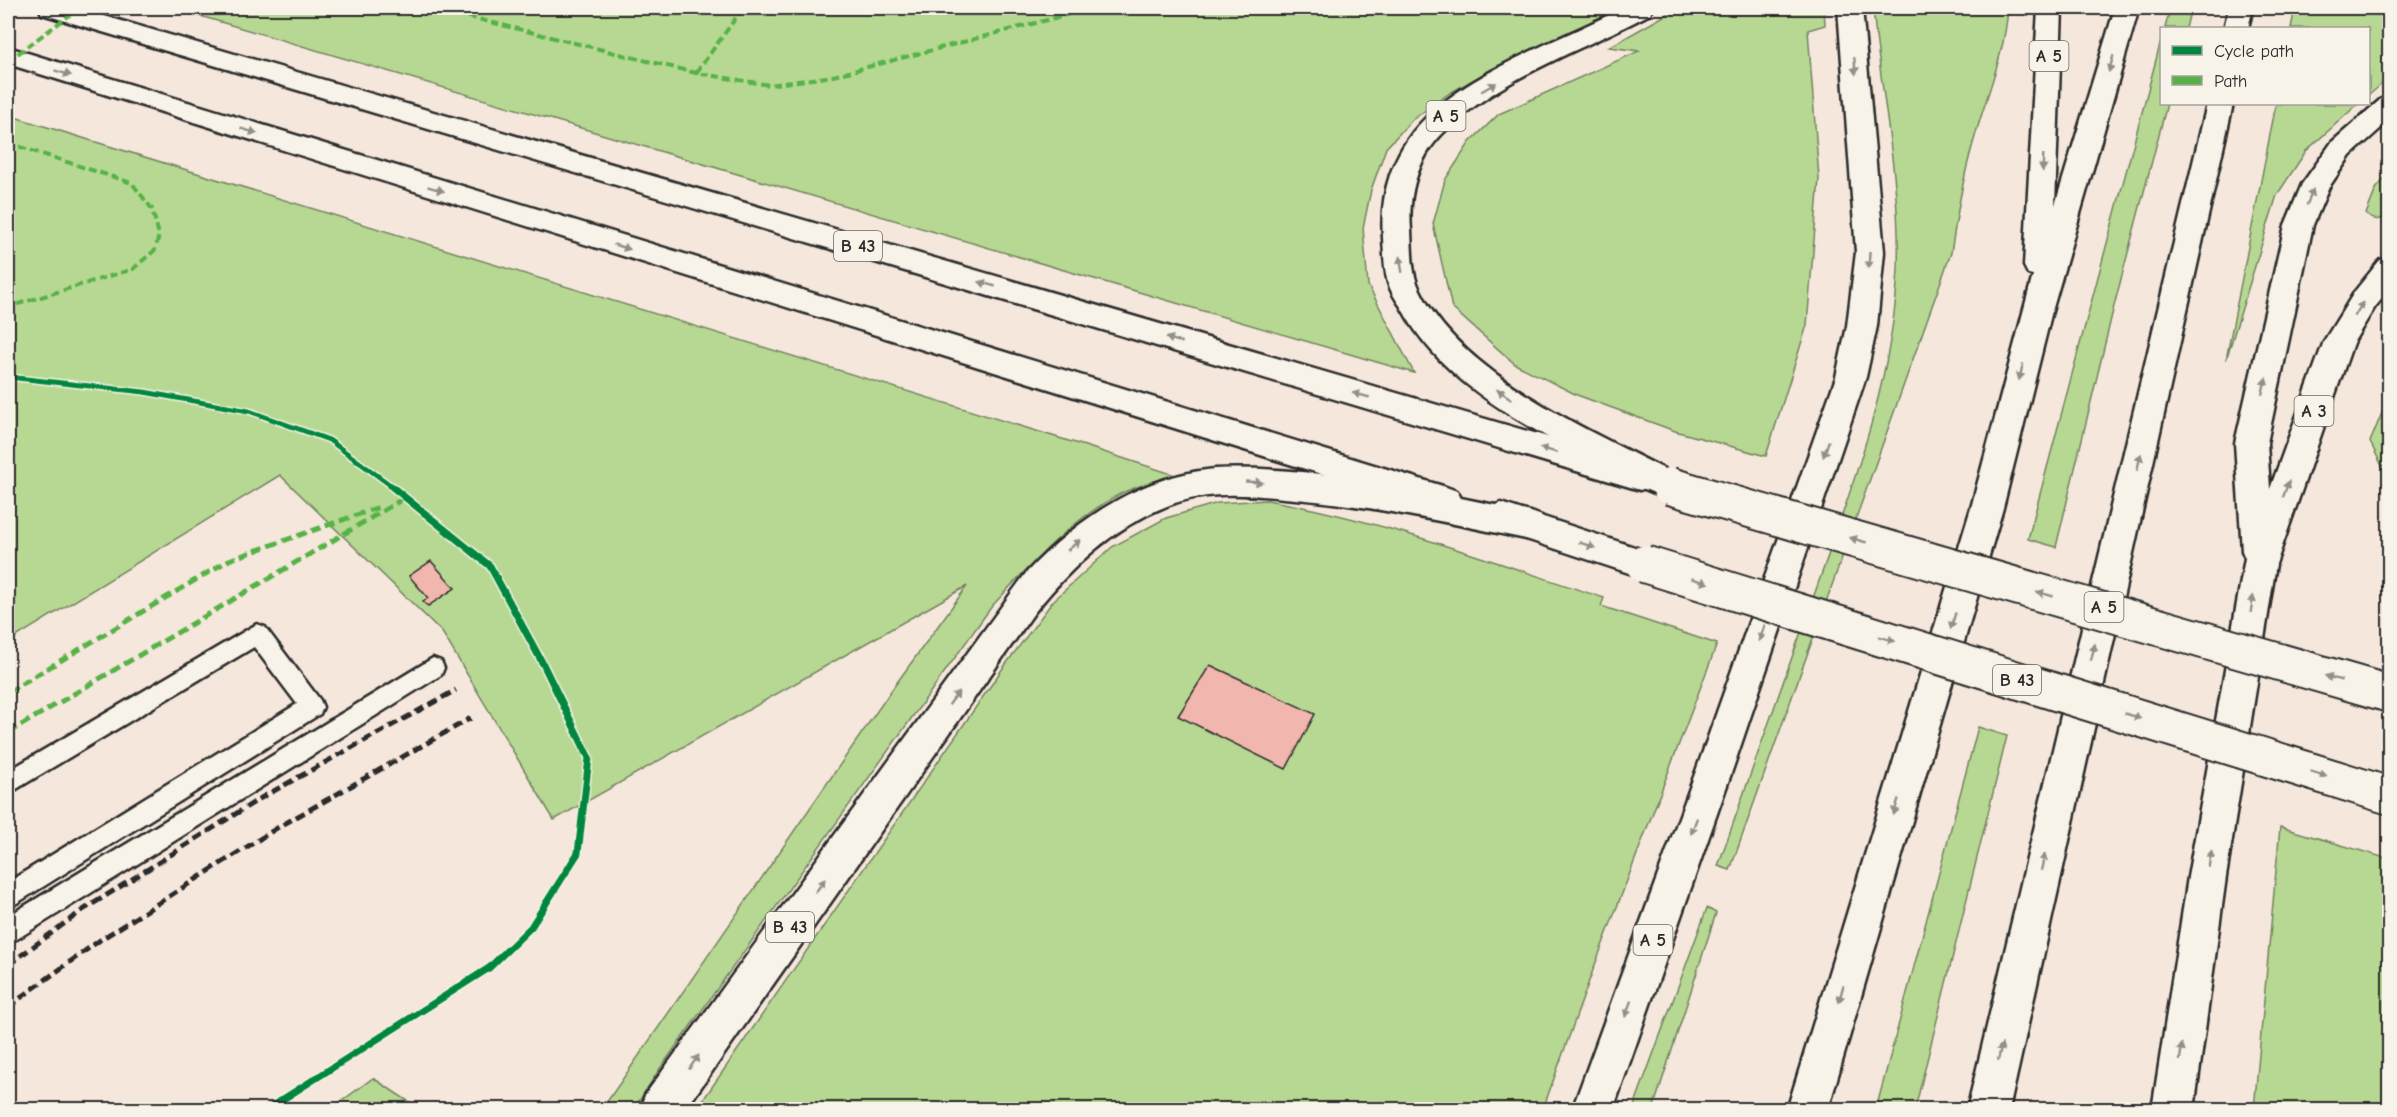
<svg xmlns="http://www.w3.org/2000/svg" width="2397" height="1117" viewBox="0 0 2397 1117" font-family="'Comic Neue',sans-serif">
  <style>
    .green { fill: #b7d892; stroke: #71825e; stroke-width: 1.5 }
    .building { fill: #f1b6ae; stroke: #2b2b2b; stroke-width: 1.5 }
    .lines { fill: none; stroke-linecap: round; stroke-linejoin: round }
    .service-casing { stroke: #2b2b2b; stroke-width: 5 }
    .trunk-casing { stroke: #2b2b2b; stroke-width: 5 }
    .motorway-casing { stroke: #2b2b2b; stroke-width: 5 }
    .service { fill: #f7f3e8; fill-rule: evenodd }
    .trunk { fill: #f7f3e8; fill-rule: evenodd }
    .motorway { fill: #f7f3e8; fill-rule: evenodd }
    .rail { stroke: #2b2b2b; stroke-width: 5; stroke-dasharray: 10 5; stroke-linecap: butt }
    .trunk-bridge-far1-casing { stroke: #2b2b2b; stroke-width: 32; stroke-linecap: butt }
    .trunk-bridge-casing { stroke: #2b2b2b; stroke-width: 40; stroke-linecap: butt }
    .trunk-bridge-far1 { stroke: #f7f3e8; stroke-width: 28 }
    .trunk-bridge { stroke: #f7f3e8; stroke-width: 36 }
    .quiet-far1 { stroke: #56b246; stroke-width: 4; stroke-dasharray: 8 4; stroke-linecap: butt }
    .quiet { stroke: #56b246; stroke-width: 5; stroke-dasharray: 10 5; stroke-linecap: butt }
    .cycleway-far1-casing { stroke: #f7f3e8; stroke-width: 8 }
    .cycleway-casing { stroke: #f7f3e8; stroke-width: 10 }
    .cycleway-far1 { stroke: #00873e; stroke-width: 5 }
    .cycleway { stroke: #00873e; stroke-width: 7 }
    .oneway { fill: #918f8a }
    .labels { text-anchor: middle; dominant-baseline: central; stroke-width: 6; stroke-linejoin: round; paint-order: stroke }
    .shield { fill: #f7f3e8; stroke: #686764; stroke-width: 1.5 }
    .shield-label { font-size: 18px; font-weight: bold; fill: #2b2b2b }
  </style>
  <rect width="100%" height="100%" fill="#f6e7dc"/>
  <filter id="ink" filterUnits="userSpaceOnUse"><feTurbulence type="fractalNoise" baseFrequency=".0167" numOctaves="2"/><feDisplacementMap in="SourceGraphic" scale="12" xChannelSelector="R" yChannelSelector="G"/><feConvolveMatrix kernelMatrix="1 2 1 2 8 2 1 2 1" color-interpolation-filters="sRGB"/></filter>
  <g filter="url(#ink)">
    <g class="green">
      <polygon points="173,8 1622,8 1549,45 1492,69 1450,93 1412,120 1386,148 1371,190 1363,228 1368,285 1414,373"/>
      <polygon points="1678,8 1824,8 1825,25 1808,30 1819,179 1807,325 1766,456 1675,431 1577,395 1515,364 1452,308 1433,224 1445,180 1470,142 1499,114 1639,51 1609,47"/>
      <path d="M1873 8H2008C2005 54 1986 96 1974 140 1963 177 1957 214 1951 253L1730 870 1718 866C1752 772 1785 678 1818 584 1854 482 1893 379 1898 269 1901 181 1881 95 1873 8Z"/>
      <polygon points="2170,8 2191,8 2186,28 2165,28"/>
      <polygon points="2295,8 2389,8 2389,78 2369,95 2368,28 2291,28"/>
      <polygon points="2161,41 2162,104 2167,104 2115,302 2056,547 2028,539"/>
      <polygon points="2276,104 2358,104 2306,151 2277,195 2226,360"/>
      <path d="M8 115 1085 446 1175 475C1158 481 1138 485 1122 493 1070 520 1032 563 992 606L659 1070 634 1109H602L893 688 967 586 554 820 442 632 280 475 8 642Z"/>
      <path d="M2389 173V216C2380 220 2374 222 2366 214L2376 189Z"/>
      <polygon points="2389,396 2389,480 2370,442"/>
      <path d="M1267 500C1382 520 1493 562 1604 598L1601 606 1717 644 1593 970 1543 1109 696 1110 1003 668 1053 601 1112 547 1166 518 1218 503Z"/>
      <polygon points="1978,727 2007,736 1915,1109 1876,1109"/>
      <polygon points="2280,827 2389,859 2389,1109 2254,1109"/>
      <polygon points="1707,908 1716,913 1653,1109 1633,1109"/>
      <polygon points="373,1078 420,1109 331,1109"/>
    </g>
    <g class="building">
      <polygon points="431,561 455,588 428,606 423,602 428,598 409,576"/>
      <polygon points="1210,665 1315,714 1286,769 1178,716"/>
    </g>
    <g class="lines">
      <defs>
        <g id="service">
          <polygon points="257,624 265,627 320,700 323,707 320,714 17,903 8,907 8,882 297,704 254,647 8,794 8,771"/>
          <polygon points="433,658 441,661 444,668 441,675 17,939 8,942 8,916"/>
        </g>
        <g id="trunk">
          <polygon points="39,8 77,8 1640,464 1651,468 1656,477 1651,486 1640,490 42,14"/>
          <polygon points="8,47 1446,487 1457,491 1462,500 1457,509 1446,513 8,64"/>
          <polygon points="1501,503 1656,554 1661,564 1656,574 1644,578 1490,527 1485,517 1490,507"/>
        </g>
        <g id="motorway">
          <path d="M1623 8H1653L1650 14C1581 51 1499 77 1442 134 1417 159 1408 196 1411 230 1412 249 1411 271 1419 288 1460 376 1594 432 1676 475L1681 484 1676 493 1665 497C1633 486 1602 467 1572 450 1506 415 1437 375 1401 307 1396 300 1391 292 1388 283 1384 269 1384 253 1383 238 1380 200 1389 163 1413 132 1458 75 1559 41 1623 8Z"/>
          <polygon points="1838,8 1862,8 1884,252 1877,326 1866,377 1732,771 1613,1110 1572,1110 1696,771 1836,377 1847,326 1856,252"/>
          <polygon points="2038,8 2062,8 2055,205 2115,8 2139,8 2051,315 2003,508 1828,1110 1787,1110 1971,508 2033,275 2028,274 2024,266"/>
          <polygon points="2229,8 2253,8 2248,28 2224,28"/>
          <polygon points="2390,96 2390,120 2350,156 2329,187 2313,225 2267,443 2270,489 2324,341 2355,291 2380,260 2390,258 2390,289 2375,307 2353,343 2276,564 2226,877 2194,1110 2152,1110 2188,877 2245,558 2242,551 2235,443 2285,225 2302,184 2332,142 2381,99"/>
          <polygon points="2207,104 2233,104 2009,1110 1967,1110"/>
          <path d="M1215 469C1322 465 1427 492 1531 512L1542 516 1547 526 1542 536 1531 540C1449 523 1367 504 1284 498 1245 494 1204 491 1167 506 1112 528 1070 568 1034 613L685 1110H640L645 1095 1026 573C1077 519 1140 476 1215 469Z"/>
        </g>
      </defs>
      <use href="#service" class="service-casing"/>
      <use href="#trunk" class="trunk-casing"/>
      <use href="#motorway" class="motorway-casing"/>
      <use href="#service" class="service"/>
      <use href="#trunk" class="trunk"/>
      <use href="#motorway" class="motorway"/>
      <g class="rail">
        <polyline points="8,965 83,910 261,798 456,690"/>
        <polyline points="8,1007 100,940 277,828 471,718"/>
      </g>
      <defs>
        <polyline id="trunk-bridge-far1" points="1665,484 1676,487"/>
        <g id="trunk-bridge">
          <polyline points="1670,486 2390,694"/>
          <polyline points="1644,564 2390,796"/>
        </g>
      </defs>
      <use href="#trunk-bridge-far1" class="trunk-bridge-far1-casing"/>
      <use href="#trunk-bridge" class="trunk-bridge-casing"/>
      <use href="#trunk-bridge-far1" class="trunk-bridge-far1"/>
      <use href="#trunk-bridge" class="trunk-bridge"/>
      <g class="quiet-far1">
        <polyline points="433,8 696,73 770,85 833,76 1093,8"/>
        <polyline points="8,61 79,8"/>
        <polyline points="696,73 743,8"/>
        <polyline points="8,143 132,183 152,209 159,235 155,250 133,269 8,307"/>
      </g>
      <g class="quiet">
        <polyline points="8,692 229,560 382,506"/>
        <polyline points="8,733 406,497"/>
      </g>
      <defs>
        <polyline id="cycleway-far1" points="8,377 144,392 249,411 329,440 393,487"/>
        <polyline id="cycleway" points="266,1110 489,968 531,927 578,853 589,758 543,664 490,566 391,486"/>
      </defs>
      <use href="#cycleway-far1" class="cycleway-far1-casing"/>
      <use href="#cycleway" class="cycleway-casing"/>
      <use href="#cycleway-far1" class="cycleway-far1"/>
      <use href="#cycleway" class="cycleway"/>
    </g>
    <defs><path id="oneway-solid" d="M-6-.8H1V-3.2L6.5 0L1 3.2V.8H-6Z" transform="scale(1.5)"/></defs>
    <g class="oneway">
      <use href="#oneway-solid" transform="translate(2111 64) rotate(106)"/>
      <use href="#oneway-solid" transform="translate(1855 66) rotate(85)"/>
      <use href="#oneway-solid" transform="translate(63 73) rotate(17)"/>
      <use href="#oneway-solid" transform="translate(1489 87) rotate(-30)"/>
      <use href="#oneway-solid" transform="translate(249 131) rotate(17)"/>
      <use href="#oneway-solid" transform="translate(2043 163) rotate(92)"/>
      <use href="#oneway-solid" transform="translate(436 189) rotate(17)"/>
      <use href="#oneway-solid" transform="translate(2310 197) rotate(-68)"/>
      <use href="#oneway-solid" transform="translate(622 247) rotate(17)"/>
      <use href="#oneway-solid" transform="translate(1869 260) rotate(94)"/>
      <use href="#oneway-solid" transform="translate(1401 264) rotate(-98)"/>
      <use href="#oneway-solid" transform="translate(987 284) rotate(-164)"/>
      <use href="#oneway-solid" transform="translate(2359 309) rotate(-58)"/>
      <use href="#oneway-solid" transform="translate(1174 340) rotate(-164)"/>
      <use href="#oneway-solid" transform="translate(2021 372) rotate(104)"/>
      <use href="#oneway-solid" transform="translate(2264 386) rotate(-77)"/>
      <use href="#oneway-solid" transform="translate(1504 394) rotate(-147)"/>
      <use href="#oneway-solid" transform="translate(1361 395) rotate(-164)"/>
      <use href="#oneway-solid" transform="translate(1826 449) rotate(109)"/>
      <use href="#oneway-solid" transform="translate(1548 450) rotate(-164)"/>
      <use href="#oneway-solid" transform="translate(2139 462) rotate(-77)"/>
      <use href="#oneway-solid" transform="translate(1254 482) rotate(3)"/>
      <use href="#oneway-solid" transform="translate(2286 489) rotate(-70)"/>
      <use href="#oneway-solid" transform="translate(1858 540) rotate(-164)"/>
      <use href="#oneway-solid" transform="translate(1074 545) rotate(-40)"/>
      <use href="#oneway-solid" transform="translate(1587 545) rotate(19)"/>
      <use href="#oneway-solid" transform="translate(1700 581) rotate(17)"/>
      <use href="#oneway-solid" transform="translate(2045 594) rotate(-164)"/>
      <use href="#oneway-solid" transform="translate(2252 604) rotate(-81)"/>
      <use href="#oneway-solid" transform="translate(1953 621) rotate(107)"/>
      <use href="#oneway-solid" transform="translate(1762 633) rotate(109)"/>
      <use href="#oneway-solid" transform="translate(1887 639) rotate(17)"/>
      <use href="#oneway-solid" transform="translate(2093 652) rotate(-76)"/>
      <use href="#oneway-solid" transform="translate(2333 678) rotate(-164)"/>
      <use href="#oneway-solid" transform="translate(954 698) rotate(-54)"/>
      <use href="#oneway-solid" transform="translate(2133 716) rotate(17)"/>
      <use href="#oneway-solid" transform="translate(2319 774) rotate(17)"/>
      <use href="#oneway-solid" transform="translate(1896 807) rotate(107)"/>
      <use href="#oneway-solid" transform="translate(1694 826) rotate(110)"/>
      <use href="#oneway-solid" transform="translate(2210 859) rotate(-81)"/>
      <use href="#oneway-solid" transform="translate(2043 862) rotate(-77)"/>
      <use href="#oneway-solid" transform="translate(820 886) rotate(-55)"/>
      <use href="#oneway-solid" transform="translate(1841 994) rotate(106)"/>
      <use href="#oneway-solid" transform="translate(1628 1009) rotate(110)"/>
      <use href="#oneway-solid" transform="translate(2000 1052) rotate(-77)"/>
      <use href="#oneway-solid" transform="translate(2181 1052) rotate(-82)"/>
      <use href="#oneway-solid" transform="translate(694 1062) rotate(-55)"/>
    </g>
  </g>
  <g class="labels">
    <g class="shield">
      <rect x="2029.5" y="41" width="39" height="30" rx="4.5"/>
      <rect x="1426.5" y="101" width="39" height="30" rx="4.5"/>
      <rect x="834" y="231" width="48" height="30" rx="4.5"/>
      <rect x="2294.5" y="396" width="39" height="30" rx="4.5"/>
      <rect x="2084.5" y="592" width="39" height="30" rx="4.5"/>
      <rect x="1993" y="665" width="48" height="30" rx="4.5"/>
      <rect x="766" y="912" width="48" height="30" rx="4.5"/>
      <rect x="1633.5" y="925" width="39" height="30" rx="4.5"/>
    </g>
    <g class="shield-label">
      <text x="2049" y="56">A 5</text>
      <text x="1446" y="116">A 5</text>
      <text x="858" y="246">B 43</text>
      <text x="2314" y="411">A 3</text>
      <text x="2104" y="607">A 5</text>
      <text x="2017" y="680">B 43</text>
      <text x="790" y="927">B 43</text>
      <text x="1653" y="940">A 5</text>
    </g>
  </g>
  <rect width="2397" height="1117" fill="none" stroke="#f7f3e8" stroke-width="30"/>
  <rect x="15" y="15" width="2367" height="1087" fill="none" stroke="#2b2b2b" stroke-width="2" filter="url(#ink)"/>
  <rect x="2160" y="27" width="210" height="78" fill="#f7f3e8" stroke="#a5a39c" stroke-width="1.5"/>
  <rect x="2172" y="46" width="30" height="9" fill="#00873e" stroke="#a5a39c" stroke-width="1.5"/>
  <text x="2214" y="57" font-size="18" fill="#2b2b2b">Cycle path</text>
  <rect x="2172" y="76" width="30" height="9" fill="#56b246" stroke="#a5a39c" stroke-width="1.5"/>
  <text x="2214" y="87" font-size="18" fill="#2b2b2b">Path</text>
</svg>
